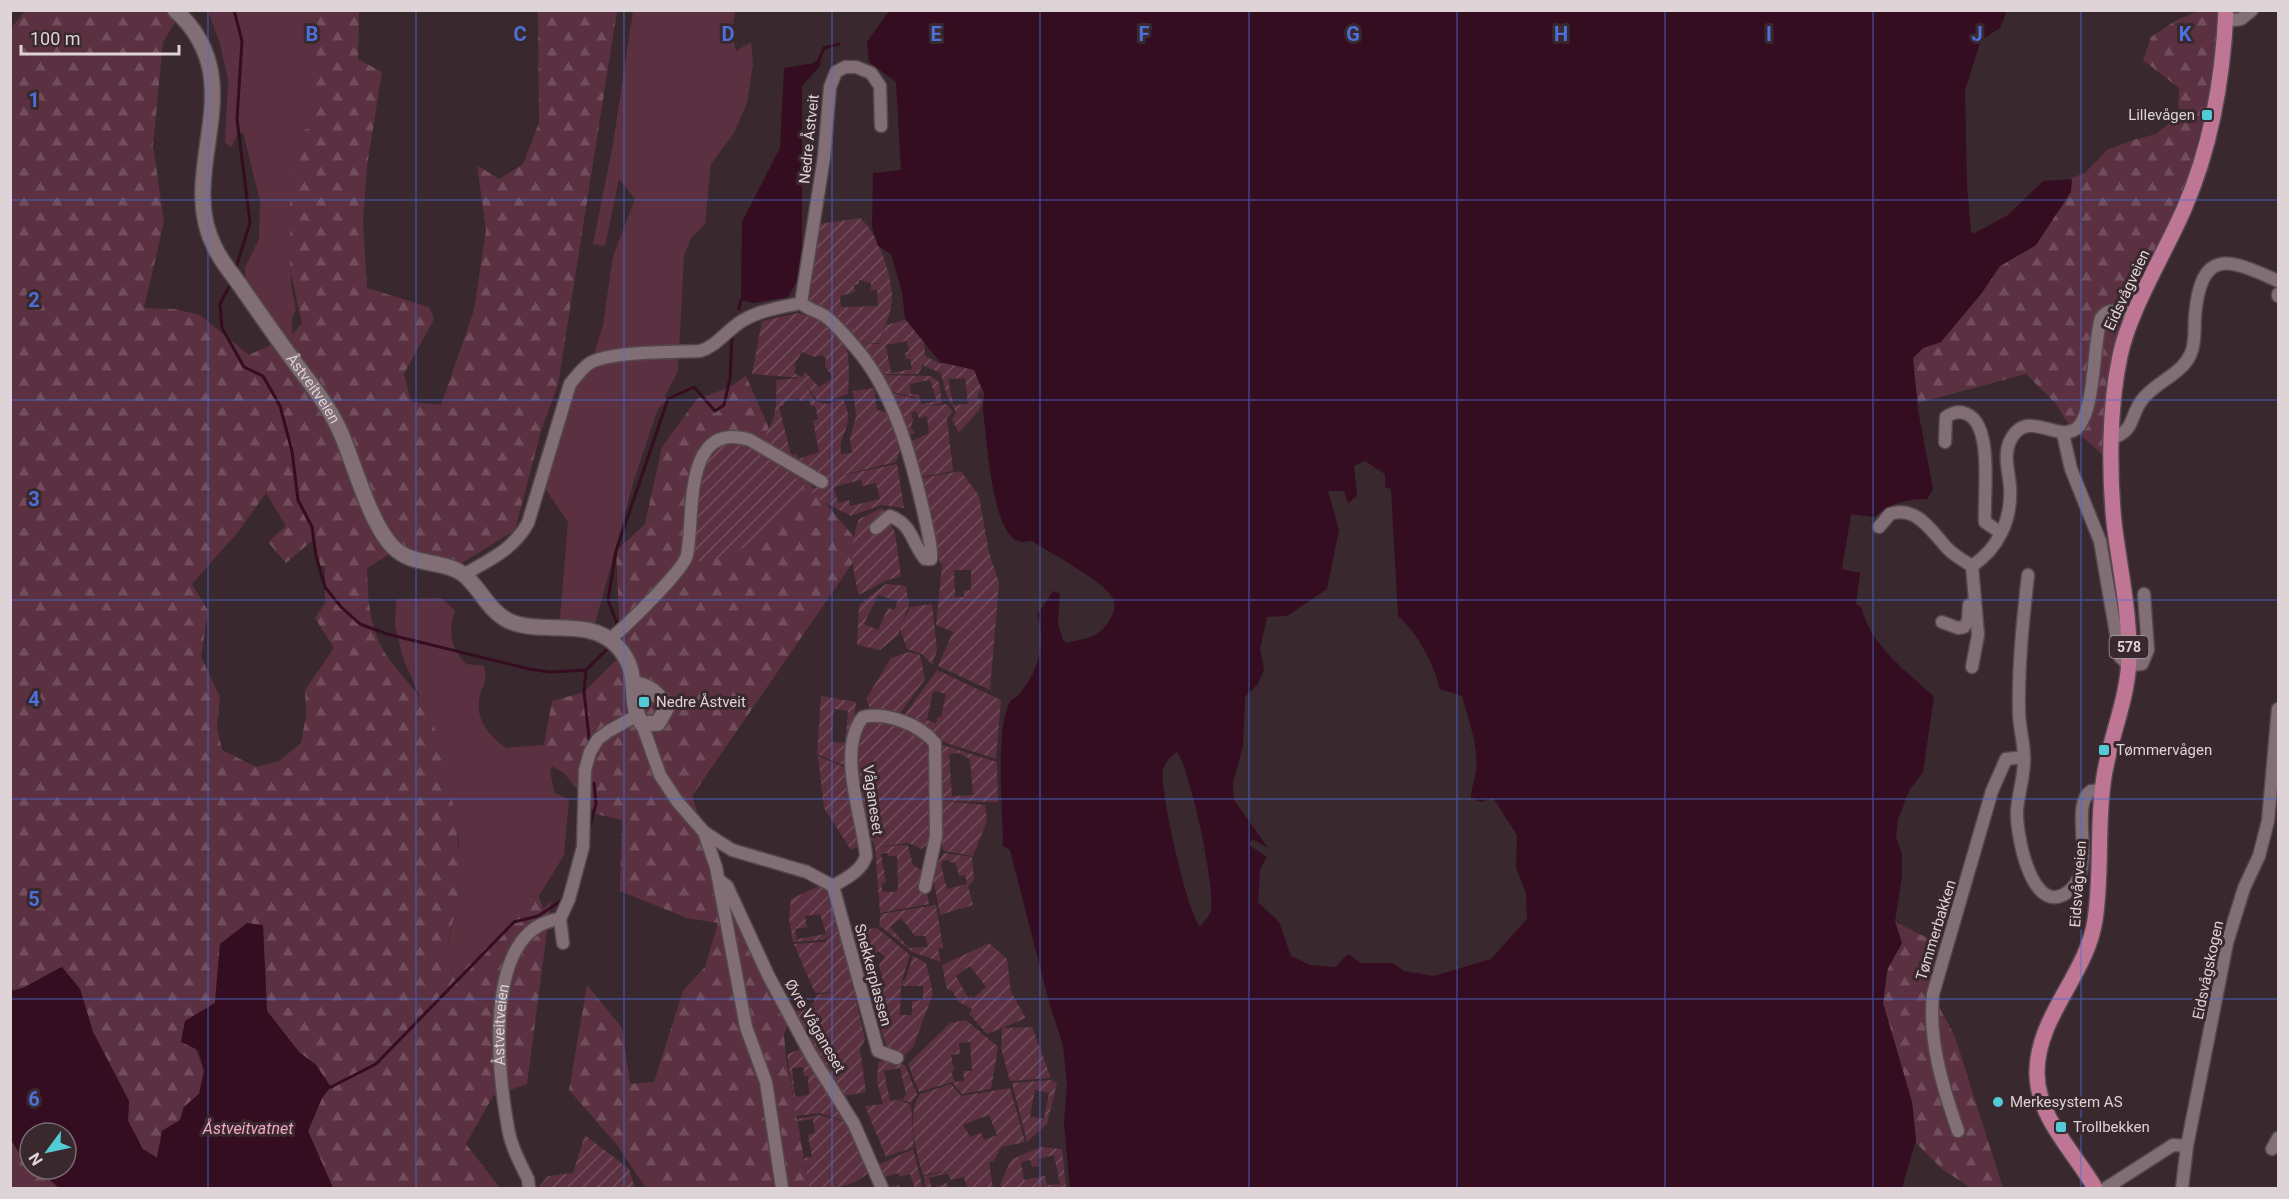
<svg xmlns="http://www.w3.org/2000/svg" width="2289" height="1199" viewBox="0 0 2289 1199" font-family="Roboto,sans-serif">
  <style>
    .grass { fill: #5b3142 }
    .forest { fill: url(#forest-firs); fill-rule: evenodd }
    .garden { fill: url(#garden-furrows); fill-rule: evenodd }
    .water { fill: #340d20; fill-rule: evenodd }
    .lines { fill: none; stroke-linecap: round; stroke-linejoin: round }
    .stream { stroke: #340d20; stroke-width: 3 }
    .minor-casing { stroke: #54474d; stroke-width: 15 }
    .tertiary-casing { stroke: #54474d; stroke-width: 18 }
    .primary-casing { stroke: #54474d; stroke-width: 18 }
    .minor { stroke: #826e75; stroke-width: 12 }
    .tertiary { stroke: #826e75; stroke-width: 15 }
    .primary { stroke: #bf7695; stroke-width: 15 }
    .grid { fill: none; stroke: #4d6fd8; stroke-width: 1.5; stroke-opacity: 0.55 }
    .poi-dot { fill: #52cbd7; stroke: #39282e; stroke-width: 2 }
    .labels { text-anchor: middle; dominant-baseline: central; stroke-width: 6; stroke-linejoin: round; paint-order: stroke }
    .shield { fill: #39282e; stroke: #aca0a4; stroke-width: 1.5 }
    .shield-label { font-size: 14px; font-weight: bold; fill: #ded3d7 }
    .poi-label { font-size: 15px; fill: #ded3d7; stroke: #39282e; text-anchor: start }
    .street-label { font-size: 15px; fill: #ded3d7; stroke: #39282e }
    .water-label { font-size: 16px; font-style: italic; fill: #f5a8c7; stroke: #39282e }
    .grid-label { font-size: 20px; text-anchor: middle; font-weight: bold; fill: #4d6fd8; stroke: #39282e; stroke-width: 6; stroke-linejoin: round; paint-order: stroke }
  </style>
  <defs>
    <pattern id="forest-firs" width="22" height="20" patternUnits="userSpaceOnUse" patternTransform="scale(1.5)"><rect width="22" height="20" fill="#5b3142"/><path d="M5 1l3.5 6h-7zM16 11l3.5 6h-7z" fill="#724e5d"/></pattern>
    <pattern id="garden-furrows" width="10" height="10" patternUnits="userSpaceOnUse" patternTransform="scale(1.5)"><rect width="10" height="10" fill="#5b3142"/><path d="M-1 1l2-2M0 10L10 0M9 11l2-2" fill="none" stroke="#724e5d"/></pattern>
  </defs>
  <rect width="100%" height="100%" fill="#39282e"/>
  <g class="grass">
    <polygon points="208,11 299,11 313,56 315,126 290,203 291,286 296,310 292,318 292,348 246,290 245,267 259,239 260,201 243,132 237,135 231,147 225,142 228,80 220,44"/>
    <polygon points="633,11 735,11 732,33 736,51 751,42 753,64 747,103 734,133 711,164 705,224 691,238 684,256 678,371 665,396 668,399 658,409 634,480 591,639 559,631 568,522 540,481 570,384 592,361 603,325 613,256 635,199 619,179 605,246 593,244 613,144"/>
    <path d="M441 598 455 610C448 633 450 646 466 664L484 666C488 684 482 684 479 699 476 721 490 736 506 748L552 744 563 746 550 770 554 792 569 800 564 855 539 896 516 898C499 922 480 965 453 974L446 955 459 892V841L440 744 403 658 395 626 396 599Z"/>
  </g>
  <g class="forest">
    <path d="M25 11H182L163 42 153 145 164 222 144 308 174 309 200 315 249 355 292 335 302 323 290 269V203L296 133 315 126 312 58 297 11H359L358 59 382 72 367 166 363 222 367 288 429 307 434 319 404 374 411 402 441 405 474 310 486 230 477 165 499 179 523 164 539 123 538 11H617L558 385 541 431 515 530 459 565 403 546 367 568C368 599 369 630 387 656 398 672 413 686 423 703 438 729 445 761 450 790 457 823 461 856 459 890 457 923 440 939 452 974 479 967 500 920 516 898L539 896 543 909 551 901 527 1084 493 1096 466 1144 500 1188H333L308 1131 322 1098 316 1065 299 1052 267 1011 262 925 220 944 215 1003 185 1021 204 1071 199 1094 184 1107 180 1120 162 1131 157 1158 143 1149 128 1121 129 1101 93 1032 80 989 61 967 23 988 11 991V28ZM266 493 286 526 268 542 286 563 314 539 320 566H325V603L315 618 334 648 305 690 306 716 301 743 279 761 256 767 222 750 217 727 220 697 201 657 208 611 192 584 238 532Z"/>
    <polygon points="2198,11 2221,11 2218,54 2190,173 2119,331 2103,455 2069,425 2056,404 2026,374 1918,403 1912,358 1981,294 2000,266 2036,245 2071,180 2068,180 2086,172 2107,150 2133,140 2156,134 2178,116 2179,88 2143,60 2151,37 2177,20"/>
    <polygon points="746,376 774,440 863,548 692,796 705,835 788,1024 784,1035 786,1058 809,1188 788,1188 787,1184 786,1188 646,1188 617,1145 569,1090 587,985 622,1028 630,1084 654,1082 683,991 705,967 718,923 687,918 620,891 622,820 596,814 564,773 541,760 552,701 584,692 621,655 616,551 645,524 662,447 697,399 728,388"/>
    <polygon points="1895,922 1950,949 1938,1004 1955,1037 2003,1188 1971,1188 1942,1169 1916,1143 1912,1102 1883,1003"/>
    <polygon points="10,1139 32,1174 50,1180 59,1188 11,1188"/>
  </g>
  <g class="garden">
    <path d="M860 218C878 233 892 275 892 298 892 312 883 330 879 343H863L879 344 886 325 914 317 924 340 925 356 941 364 965 354 974 371 977 369 988 393 983 394 980 389 977 397 983 401 978 411 959 433 952 419 956 412 947 396 941 373 924 366V363L918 374H877L809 302 819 224ZM859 280 871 283V290H877L878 306 841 307 840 296 855 292 854 285 859 284ZM907 341 909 351 905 353 906 359H910L912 369 891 373 886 345ZM965 378 968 404 953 405 948 379Z"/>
    <path d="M798 313C850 327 851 346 848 394L829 401 817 400 805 383 815 401 827 404 843 399C857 428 837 432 841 454L852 453 850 438 856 417 853 391 874 388 877 410 889 413 901 447 896 462 830 478 897 464 904 508 881 505 851 516 811 495 823 475 805 470 766 447 763 439C777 418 777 404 776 380L802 378 752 374 762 321ZM802 352 814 357 822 355 826 358 825 366 833 378 819 387 805 372 802 377 794 373 796 368 794 365ZM799 398 800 401 809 399 811 406H815L818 419 813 421 819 452 798 459 797 454 791 455 779 407 784 405V402ZM861 480 863 486 876 483 880 499 850 506 849 500 838 503 834 487Z"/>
    <path d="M879 375 930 376 939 382 942 403 921 407 946 404 953 411 947 418 953 471 916 478 888 392 913 398 920 404 914 397 888 391ZM930 380 937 401 921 404 919 394H911L910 384ZM916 411 919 418 927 416 929 433 909 442 907 436 915 433 911 427 913 420 911 413Z"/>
    <polygon points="734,438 753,444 805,485 796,502 743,548 702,565 690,549 699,477 711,445"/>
    <path d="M961 471 979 496 989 552 999 583 990 690 938 666 953 632 936 625 942 566 946 564 941 565 916 479ZM954 570H971V590L964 591V597H955Z"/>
    <path d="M882 508 895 532 901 576 885 581 859 595C852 568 849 545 859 519Z"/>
    <path d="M886 584 906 586 909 604 902 624 910 607 932 604 937 650 932 665 922 654 907 649 900 629 898 635 880 650 857 645 859 605ZM878 595 898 601 894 610 888 608 878 630 864 624Z"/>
    <polygon points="909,652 920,655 925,679 901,712 892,716 871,711 866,699 891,658"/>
    <path d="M937 670 1001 700 996 759 937 740 903 717ZM933 691 946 694 941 717H938L936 723 927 720Z"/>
    <path d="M821 696 856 702 850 768 817 754ZM834 709 848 711 845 743 831 742Z"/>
    <path d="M868 720H880L921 733 931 748 932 841 921 849 908 843 877 847 908 845 913 865 923 871 929 904 880 913 875 847 866 828 859 794 856 745 859 726ZM888 853V856H897L898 889 895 892 882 891V884L886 882 881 854Z"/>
    <path d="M936 743 997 762 998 802 944 801 985 805 987 821 973 856 944 851 938 836ZM958 753 970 759 973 795 952 796 949 754Z"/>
    <polygon points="818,756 850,770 862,844 851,850 824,808"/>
    <path d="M944 853 972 857 974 880 968 886 973 905 940 915 932 871ZM949 860 950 863 955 862 959 876 965 875 967 884 947 889 941 865 943 861Z"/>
    <path d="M821 885 828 891 840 931 865 1039 860 1049 866 1092 843 1096 793 1013 814 1003 816 995 836 992 815 993 794 944 824 942 833 933 823 940 793 942 789 920 791 899ZM820 914 826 934 797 939 795 929 807 927 805 916Z"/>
    <path d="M936 905 943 947 938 949 941 962 912 952 879 925 881 914ZM901 918 915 936H925L928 947 909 948 890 927Z"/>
    <path d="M877 928 910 955 901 983 906 978 913 956 926 963 933 994 913 1047 903 1057 887 1049 875 1010 887 997 879 996 862 986 850 931ZM871 951 873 956 878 951 885 957 879 964 883 981 875 983 873 979H870L861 955ZM901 986H923V1000L912 1001V1015H900Z"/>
    <path d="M989 943 1007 959 1011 992 1026 1018 1002 1028 1032 1027 1051 1078 1010 1081 1001 1048 1002 1028 987 1034 969 1014 972 1009 957 1001 953 991 947 989 942 965ZM970 966 986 987 973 998 971 996 968 998 956 976Z"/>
    <path d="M966 1020 998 1047 991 1089 962 1094 952 1082 919 1092 908 1064 950 1023ZM970 1042 972 1071H963L964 1081 955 1082 951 1071 954 1070 951 1055 960 1054 959 1043Z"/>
    <path d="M803 1048 839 1101 871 1170C853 1189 833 1188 809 1188L797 1119 819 1115 849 1123 820 1113 796 1116 787 1054ZM803 1067 804 1076H808L809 1095 795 1097 792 1068ZM813 1119 815 1133 808 1135 812 1157 804 1158 798 1121Z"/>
    <path d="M886 1059 905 1065 917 1094 911 1103 903 1100 890 1102 902 1101 911 1105 914 1147 886 1157 865 1106 883 1104 877 1082 878 1062ZM900 1068 906 1094 903 1099 890 1101 884 1071Z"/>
    <path d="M1051 1080 1057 1083 1047 1124 1027 1142 1012 1083ZM1035 1090 1049 1093 1044 1119 1030 1116Z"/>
    <path d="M951 1084 961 1096 1010 1088 1025 1142 1001 1147 994 1161 989 1162 993 1188H967L964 1177 951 1180 947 1173 929 1178 932 1188 947 1183 948 1188H925L924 1176 964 1168 923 1175C916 1152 906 1116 920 1094ZM989 1115 997 1135 984 1140 981 1133 970 1137 963 1125Z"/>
    <polygon points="585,1135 629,1169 635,1188 539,1187 548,1176 573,1173"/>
    <path d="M1040 1147 1062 1149 1066 1188H1003L1000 1185 1011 1160ZM1054 1155 1060 1184 1047 1185 1045 1176 1024 1180 1021 1162 1030 1160 1032 1167 1039 1166 1038 1159Z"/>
    <polygon points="913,1149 923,1188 915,1188 910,1174 900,1177 898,1173 885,1177 888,1187 899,1185 900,1188 885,1188 876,1166"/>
  </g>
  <g class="water">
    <path d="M889 11H2007L2000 28 1981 40 1965 90 1967 185 1971 232 1975 233 2008 215 2043 181 2072 179 2071 192 2036 245 2000 266 1981 294 1941 342 1923 348 1913 358 1918 410 1933 489 1927 499C1906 499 1891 503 1874 517L1851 514 1842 569 1860 573 1856 604 1861 607C1872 648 1905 669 1934 697L1923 772 1909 791 1898 819 1896 837 1902 854V877L1895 921 1902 943 1887 970 1883 1003 1912 1102 1916 1140 1902 1188H1070L1064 1123 1067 1085 1063 1045 1049 1002 1010 850 1003 846C1003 812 995 729 1010 702 1012 698 1018 697 1020 693 1038 672 1047 642 1037 615L1053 591 1060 594 1058 624 1063 640 1067 643C1076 640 1091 639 1098 633 1107 626 1120 609 1112 597 1103 581 1049 552 1032 541 1025 542 1020 543 1014 539 991 521 987 439 983 410L984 394 974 370 940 362 905 319 902 292 891 254 878 246 872 227 873 173 901 170 896 82 869 62 867 42ZM1365 461 1385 474V487L1391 489 1398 616C1418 634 1433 662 1440 689L1462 696C1468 719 1479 746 1476 770 1475 780 1471 788 1471 798L1481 802 1493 798 1517 835 1516 868 1526 893 1527 919 1491 959 1434 976 1404 971 1393 963H1361L1348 954 1335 967 1310 965 1291 956 1279 922 1258 902 1260 869 1267 857 1249 845 1252 839 1268 848 1234 800 1233 783 1243 746 1245 697 1258 684 1264 670 1260 649 1267 617 1287 616 1327 589 1339 530 1328 491H1344L1348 503 1357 496 1354 466ZM1177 752C1190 768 1216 890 1211 911 1209 916 1204 922 1200 926 1187 914 1159 787 1163 770 1165 763 1171 755 1177 752Z"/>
    <polygon points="815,61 821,62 820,66 802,86 802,247 797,281 788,297 753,303 741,300 742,222 780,148 784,68 814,63"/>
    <path d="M247 923 263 925 267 1011 299 1052 316 1065 331 1087 322 1098 308 1131 333 1188H59L50 1180 32 1174 11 1139V991L23 988 62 967 80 989 93 1032 129 1101 128 1121 143 1149 157 1158 162 1131 180 1120 184 1107 199 1094 204 1071 198 1050 181 1042 185 1021 215 1003 220 944ZM30 1133H66V1169H30Z"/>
  </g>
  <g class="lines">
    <g class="stream">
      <polyline points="234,10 242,41 237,119 250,223 235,271"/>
      <polyline points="818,62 824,48 839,44"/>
      <polyline points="231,283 220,304 222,328 244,367 263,376 280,406 292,451 298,500 312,527 316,556 325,587 341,607 360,624 387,634 529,669 550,672 586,670 610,646"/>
      <polyline points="739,309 741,300"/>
      <polyline points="618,626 608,600 616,551 668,399 694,387 715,411 724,405 730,378 732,337"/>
      <polyline points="586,670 584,692 590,746"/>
      <polyline points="589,829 596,804 594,783"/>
      <polyline points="331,1087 376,1064 514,922 538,916 564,899"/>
    </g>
    <defs>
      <g id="minor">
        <polyline points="2226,21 2241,19 2252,10"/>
        <polyline points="2278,294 2278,296"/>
        <path d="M801 303C809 310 817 311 825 316 836 324 845 336 854 346 894 391 911 457 924 514 927 529 932 544 931 559H925C911 542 913 525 890 516L876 528"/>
        <polyline points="2063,434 2071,469 2100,541 2120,657 2129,665 2142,664 2148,650 2144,594"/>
        <path d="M2113 438C2136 429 2129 417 2142 400 2155 382 2183 374 2191 353 2196 342 2194 328 2195 316 2201 246 2229 259 2278 281"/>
        <path d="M1945 442 1946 417C1952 413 1957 411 1964 413 1995 421 1983 497 1985 522L2001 533"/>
        <path d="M1879 527 1890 514C1917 505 1932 532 1948 549 1955 556 1964 561 1972 566 1999 548 2012 519 2010 487 2009 472 2003 456 2010 441 2027 405 2061 447 2079 426 2095 407 2093 346 2101 318 2109 306 2123 311 2135 315"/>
        <path d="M463 575C489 560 513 550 528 523L570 384C577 376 582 368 590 363 610 351 675 352 700 351 717 346 727 330 742 321 760 310 782 307 801 303L824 157 830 87 836 72 845 67H856L871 73 880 86 881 126"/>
        <path d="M2028 575C2023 620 2018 667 2019 712 2019 727 2024 742 2024 757 2025 775 2018 793 2017 811 2016 832 2030 911 2063 895 2102 876 2067 807 2091 791L2102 790"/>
        <polyline points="1942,622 1958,628 1964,627 1968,621 1969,605"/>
        <path d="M610 639C624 628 684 570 687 555 695 518 681 419 750 440L822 482"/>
        <polyline points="1972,667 1978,635 1972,566"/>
        <polyline points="642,724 660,775 677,801 704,832 716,867 746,1027 766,1082 782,1188"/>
        <path d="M704 832 732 850 807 872 833 886C845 879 862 871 866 856 863 817 836 751 863 717 887 712 919 724 935 743L936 836 925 887"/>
        <polyline points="719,880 727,886 768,975 811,1055 854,1124 882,1188"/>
        <polyline points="833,886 878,1051 897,1058"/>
        <polyline points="563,943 560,919 569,899 583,847 585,770 590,752 598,739 609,731 636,716"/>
        <path d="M1958 1131C1943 1088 1928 1040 1933 994L1992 791 2006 759 2024 757"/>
        <polyline points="2272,1149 2278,1138"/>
        <path id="s1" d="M529 1188 528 1179C520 1163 511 1146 508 1128 498 1075 481 928 560 919"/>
        <polyline points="2106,1188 2173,1145 2187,1146 2227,943 2244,888 2259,856 2268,821 2278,709"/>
        <polyline points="2182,1188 2187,1146"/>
      </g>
      <g id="tertiary">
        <path id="s2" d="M175 10C256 83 174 170 215 248 222 263 235 277 244 291 261 315 278 340 296 364 312 385 329 407 340 431 354 463 370 524 393 547 413 567 442 559 463 574 481 588 487 610 509 621 543 636 589 616 617 646 643 673 626 700 642 724L658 723 666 709C660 695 651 686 635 684"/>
      </g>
      <path id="primary" d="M2095 1188C2074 1151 2038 1119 2037 1074 2036 1017 2087 975 2095 920 2102 875 2097 829 2103 784 2108 739 2130 698 2129 651 2129 608 2119 565 2114 522 2109 471 2109 407 2120 356 2129 311 2165 253 2184 209 2211 147 2223 78 2226 10"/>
    </defs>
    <use href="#minor" class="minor-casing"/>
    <use href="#tertiary" class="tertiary-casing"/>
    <use href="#primary" class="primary-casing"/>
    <use href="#minor" class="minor"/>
    <use href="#tertiary" class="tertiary"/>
    <use href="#primary" class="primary"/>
  </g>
  <path class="grid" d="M208 10V1188M416 10V1188M624 10V1188M832 10V1188M1040 10V1188M1249 10V1188M1457 10V1188M1665 10V1188M1873 10V1188M2081 10V1188M10 200H2278M10 400H2278M10 600H2278M10 799H2278M10 999H2278"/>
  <g class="poi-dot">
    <rect x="2201" y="109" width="12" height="12" rx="3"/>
    <rect x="638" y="696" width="12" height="12" rx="3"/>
    <rect x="2098" y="744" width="12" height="12" rx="3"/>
    <circle cx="1998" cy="1102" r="6"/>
    <rect x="2055" y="1121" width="12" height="12" rx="3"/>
  </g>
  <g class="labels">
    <rect class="shield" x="2109.5" y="636" width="39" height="22" rx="4.5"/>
    <g class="shield-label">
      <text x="2129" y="647">578</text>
    </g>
    <g class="poi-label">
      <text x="2195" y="115" text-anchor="end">Lillevågen</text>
      <text x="656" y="702">Nedre Åstveit</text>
      <text x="2116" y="750">Tømmervågen</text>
      <text x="2010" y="1102">Merkesystem AS</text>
      <text x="2073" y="1127">Trollbekken</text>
    </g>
    <g class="street-label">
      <text transform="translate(809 139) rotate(-84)">Nedre Åstveit</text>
      <text transform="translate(2127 290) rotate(-65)">Eidsvågveien</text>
      <text stroke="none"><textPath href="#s2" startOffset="423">Åstveitveien</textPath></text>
      <text transform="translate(873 800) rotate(82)">Våganeset</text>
      <text transform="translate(2078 884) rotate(-86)">Eidsvågveien</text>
      <text transform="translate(1936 930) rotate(-73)">Tømmerbakken</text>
      <text transform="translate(2208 970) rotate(-78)">Eidsvågskogen</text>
      <text transform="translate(873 975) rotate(75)">Snekkerplassen</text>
      <text stroke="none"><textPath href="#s1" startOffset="168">Åstveitveien</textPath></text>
      <text transform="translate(815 1026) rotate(60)">Øvre Våganeset</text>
    </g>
    <g class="water-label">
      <text x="248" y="1128">Åstveitvatnet</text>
    </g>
  </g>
  <g class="grid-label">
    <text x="312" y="41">B</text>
    <text x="520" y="41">C</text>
    <text x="728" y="41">D</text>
    <text x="936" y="41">E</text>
    <text x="1144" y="41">F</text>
    <text x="1353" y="41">G</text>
    <text x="1561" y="41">H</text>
    <text x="1769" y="41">I</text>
    <text x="1977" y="41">J</text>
    <text x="2185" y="41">K</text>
    <text x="34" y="107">1</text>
    <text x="34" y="307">2</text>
    <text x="34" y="506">3</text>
    <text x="34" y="706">4</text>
    <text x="34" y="906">5</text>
    <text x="34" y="1106">6</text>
  </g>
  <rect width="2289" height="1199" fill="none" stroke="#ded3d7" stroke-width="24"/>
  <g transform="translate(48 1151) rotate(237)"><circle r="28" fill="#39282e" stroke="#7b6c72" stroke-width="1.5"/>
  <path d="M0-4.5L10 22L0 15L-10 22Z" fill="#52cbd7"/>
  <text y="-9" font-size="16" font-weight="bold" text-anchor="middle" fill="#ded3d7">N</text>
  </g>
  <path d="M21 45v9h158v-9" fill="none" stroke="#ded3d7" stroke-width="3"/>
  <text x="30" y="45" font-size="18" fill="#ded3d7" stroke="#39282e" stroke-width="4.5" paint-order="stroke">100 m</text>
</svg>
